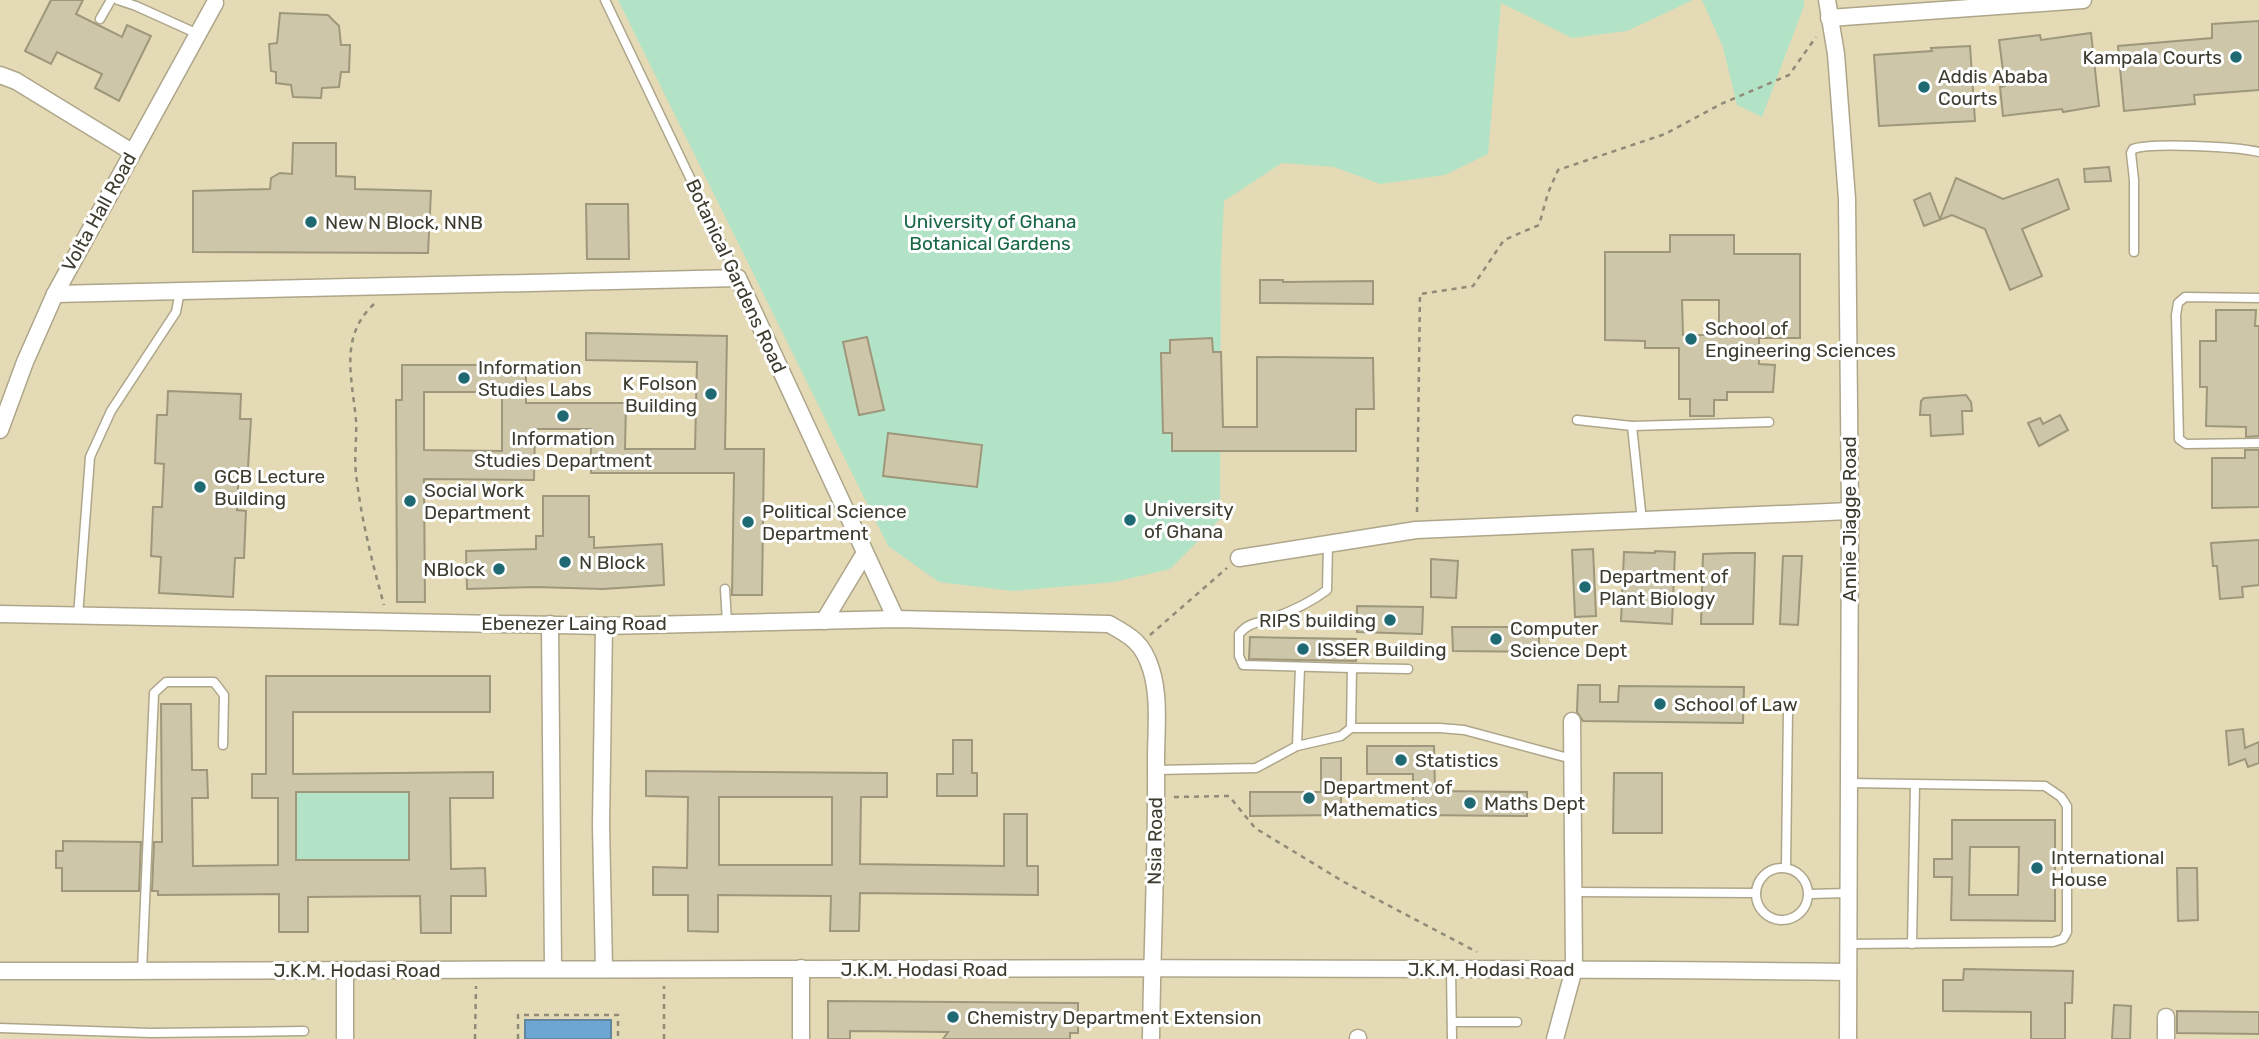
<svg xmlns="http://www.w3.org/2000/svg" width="2259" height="1039" viewBox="0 0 2259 1039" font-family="Rubik,sans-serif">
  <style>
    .built { fill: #e4dab5 }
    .green { fill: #b3e3c7 }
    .water { fill: #6ea6d3; stroke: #6086a2; stroke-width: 2 }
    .building { fill: #cdc6a8; stroke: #9e977b; stroke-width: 2; fill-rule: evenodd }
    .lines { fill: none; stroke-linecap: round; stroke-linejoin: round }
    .lane-casing { stroke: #aea68a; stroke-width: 11 }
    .street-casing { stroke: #aea68a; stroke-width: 19 }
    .path { stroke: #908b76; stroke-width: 2.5; stroke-dasharray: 5 5; stroke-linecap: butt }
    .lane { stroke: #fff; stroke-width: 8 }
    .street { stroke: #fff; stroke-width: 16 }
    .poi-dot { fill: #1f6a72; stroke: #fff; stroke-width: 2.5 }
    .labels { text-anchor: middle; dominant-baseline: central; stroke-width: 6; stroke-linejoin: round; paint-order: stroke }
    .poi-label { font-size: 19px; fill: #3e3b2f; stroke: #fff; text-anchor: start }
    .street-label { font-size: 19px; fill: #3e3b2f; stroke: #fff }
    .park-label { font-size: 19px; fill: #186744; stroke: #fff }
  </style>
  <rect width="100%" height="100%" fill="#efe7c9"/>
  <rect class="built" x="0" y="0" width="2259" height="1039"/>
  <g class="green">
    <polygon points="618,0 1693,0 1627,31 1572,38 1501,3 1488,154 1445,175 1380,184 1334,167 1282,163 1224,201 1221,262 1220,519 1170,569 1114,582 1013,591 939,582 888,546"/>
    <polygon points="1702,0 1804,0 1804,6 1762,117 1737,105 1723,47"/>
    <rect x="296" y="792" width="113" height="68"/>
  </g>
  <rect class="water" x="525" y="1020" width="86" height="19"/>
  <g class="building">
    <polygon points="51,0 83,0 76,14 122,37 127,25 151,36 119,101 95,88 102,74 57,52 51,64 25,51"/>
    <polygon points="280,13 328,15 339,26 341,45 350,45 349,72 341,72 339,87 322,88 321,98 293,97 291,85 276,83 276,72 271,71 269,44 277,43"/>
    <polygon points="2259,21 2259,90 2194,95 2195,104 2124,111 2118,46 2212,38 2212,24"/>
    <polygon points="2091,33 2099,106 2063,112 2062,109 2003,116 2000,87 2005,86 1999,40 2040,35 2041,40"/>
    <polygon points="1970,46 1975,121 1879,126 1874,55 1932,51 1931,48"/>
    <polygon points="293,143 336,143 336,176 355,177 355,189 431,191 428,253 193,252 193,191 270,189 271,178 280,173 292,174"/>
    <polygon points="2109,167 2111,181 2085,182 2084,169"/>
    <polygon points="1956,178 2003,199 2058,179 2069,209 2022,229 2042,276 2010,290 1985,229 1952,215 1924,226 1914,200 1930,193 1940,219"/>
    <polygon points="586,204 628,204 629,259 587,259"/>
    <path d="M1670 235H1734V254H1800V338H1759V364L1775 365 1773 392H1727V400H1714V416H1690V399H1679V348H1645V341L1605 340V252H1670ZM1682 300H1719V335H1683Z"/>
    <polygon points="1260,280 1283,280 1283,282 1373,281 1373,304 1260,303"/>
    <polygon points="2216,310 2256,310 2255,326 2259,326 2259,436 2246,437 2246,427 2206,426 2207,387 2200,387 2200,341 2216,341"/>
    <path d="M586 333 727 336 725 449H764L762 595H732L734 473H591V429H535L534 480 424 479 425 602H397L396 400H402V365H526V403H626L625 449H695L697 362 586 360ZM424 392H502V451L424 450Z"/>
    <polygon points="867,337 884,410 859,415 843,342"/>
    <polygon points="1212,338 1213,352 1221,352 1223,427 1257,427 1257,357 1373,358 1374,409 1356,409 1356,451 1172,451 1172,433 1163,433 1161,353 1170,353 1170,340"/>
    <polygon points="168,391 241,394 240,419 251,419 248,468 239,468 237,510 246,511 244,558 235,558 233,597 159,593 161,557 151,556 153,507 162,507 164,464 155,463 157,415 167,415"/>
    <polygon points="1966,395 1971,402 1972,411 1962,411 1963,434 1931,436 1930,415 1920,415 1921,401 1924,398"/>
    <polygon points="2060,415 2068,430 2039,446 2028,423 2040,418 2043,424"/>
    <polygon points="888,433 982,445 977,487 883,476"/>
    <polygon points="2245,450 2259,450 2259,507 2212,508 2212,458 2245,458"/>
    <polygon points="543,496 589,496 589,537 594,537 594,548 662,544 664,585 603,589 535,587 467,589 466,551 536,549 536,536 543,536"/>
    <polygon points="2259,540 2259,585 2242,587 2243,597 2220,599 2217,566 2213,566 2211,543"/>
    <polygon points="1593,549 1596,616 1575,617 1572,550"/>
    <polygon points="1655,551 1675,552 1672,624 1621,621 1624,552 1655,553"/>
    <polygon points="1734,553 1755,553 1753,624 1701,624 1703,554"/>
    <polygon points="1783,556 1802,556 1798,625 1780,624"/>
    <polygon points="1431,559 1458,561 1456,598 1431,597"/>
    <polygon points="1357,606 1423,607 1422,634 1357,632"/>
    <polygon points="1452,627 1539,627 1539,652 1453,651"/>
    <polygon points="1250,637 1356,639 1356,661 1249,659"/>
    <path d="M266 676H490V712H293V774L493 772V798H450L451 869 485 868 486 896H451V933H421L420 896 308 897V932H279V894L158 895V891H152L154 842H162L161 704H191L192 770H207L208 798H192L193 866 278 865V798H252V774H266ZM296 792H409V860H296Z"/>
    <polygon points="1578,685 1600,685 1600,702 1618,702 1619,686 1744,687 1743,723 1583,721 1577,712"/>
    <polygon points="2243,729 2245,748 2259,742 2259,763 2248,767 2245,759 2229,765 2226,731"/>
    <polygon points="953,740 972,740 972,773 977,773 977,796 937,796 937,774 953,774"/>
    <polygon points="1367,746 1434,746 1435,791 1527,792 1527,816 1413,815 1413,774 1367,774"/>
    <polygon points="1321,758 1341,758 1341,815 1250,816 1250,792 1321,792"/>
    <path d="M646 771 887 773V797H861L860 864 1004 866V814H1027V866H1038V895L860 893 859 931H830L831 896 718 895V932L688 931V895H653V867L687 868 688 797 646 796ZM719 797H832V865H719Z"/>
    <polygon points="1614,773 1662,773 1662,833 1613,833"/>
    <path d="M1952 820H2055V921L1951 920 1952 877H1934V859H1952ZM1970 847H2019L2018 895H1969Z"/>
    <polygon points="63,841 141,842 139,891 62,891 62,868 56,868 56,851 63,851"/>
    <polygon points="2177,868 2197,868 2198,920 2178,921"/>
    <polygon points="1964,969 2073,971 2072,1003 2065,1003 2065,1039 2031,1039 2031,1012 1943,1011 1943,980 1963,980"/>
    <polygon points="828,1001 1078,1003 1078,1033 1070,1033 1070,1039 943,1039 948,1032 850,1031 850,1039 828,1039"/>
    <polygon points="2114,1005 2131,1006 2130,1039 2112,1039"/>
    <polygon points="2177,1011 2259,1012 2259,1034 2177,1033"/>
  </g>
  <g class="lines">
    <defs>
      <g id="lane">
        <polyline points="118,0 136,6 198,34"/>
        <polyline points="605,0 738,278"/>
        <polyline points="100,19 111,0"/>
        <path d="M2134 252V180L2131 153 2133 149C2152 142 2238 147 2259 152"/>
        <polyline points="2259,298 2185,297 2178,303 2176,315 2179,439 2186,444 2259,443"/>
        <polyline points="1577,420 1632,426 1769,422"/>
        <polyline points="1632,426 1642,521"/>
        <path d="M1328 545 1327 590C1310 603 1292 611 1273 618 1258 623 1249 622 1239 634V656L1243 665 1352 668"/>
        <polyline points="725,589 727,622"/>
        <polyline points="78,616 90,457 111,411 176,312 180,291"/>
        <polyline points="1351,728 1352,668 1408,669"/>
        <polyline points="1297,746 1300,667"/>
        <polyline points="1156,770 1256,768 1297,746 1341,736 1351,728 1440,728 1464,730 1572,759"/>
        <polyline points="1848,783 2045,786 2061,797 2067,806 2067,932 2063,939 2053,942 1848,944"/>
        <circle cx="1782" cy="894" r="26"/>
        <polyline points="1786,868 1788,709"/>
        <polyline points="1574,892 1756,893"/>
        <polyline points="1809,894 1848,893"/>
        <polyline points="1912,944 1915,785"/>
        <polyline points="1451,969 1452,1039"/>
        <polyline points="142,971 154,693 166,682 214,682 224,695 223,745"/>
        <polyline points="1452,1022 1517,1022"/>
        <polyline points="0,1028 151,1033 304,1031"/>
      </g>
      <g id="street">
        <polyline points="1827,0 1836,54 1847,199 1850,511 1848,1039"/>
        <polyline points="1829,18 2083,0"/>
        <polyline points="0,75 16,81 132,152"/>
        <polyline points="55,294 738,278 896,619"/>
        <polyline points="0,430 25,362 55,294 215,3"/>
        <polyline points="1239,558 1416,530 1850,511"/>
        <path d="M0 614 604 626 896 619 1109 624C1131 636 1143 643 1151 669 1160 697 1156 730 1156 760 1157 853 1152 946 1151 1039"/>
        <polyline points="824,621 865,553"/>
        <polyline points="550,624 553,968"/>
        <polyline points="604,626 601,825 604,969"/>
        <path d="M0 971C616 970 1232 965 1848 972"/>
        <polyline points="1358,1038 1358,1039"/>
        <polyline points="345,1039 345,970"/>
        <polyline points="801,1039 801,968"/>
        <polyline points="1555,1039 1574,969 1572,721"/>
        <polyline points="2166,1039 2166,1017"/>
      </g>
    </defs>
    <use href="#lane" class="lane-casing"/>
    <use href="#street" class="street-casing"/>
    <g class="path">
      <path d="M374 304C339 336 352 378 356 420 357 438 354 456 356 474 361 518 372 562 384 605"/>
      <polyline points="1417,512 1420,294 1473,286 1504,240 1539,225 1548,193 1558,170 1665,134 1721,104 1789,75 1816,37"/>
      <polyline points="1150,635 1227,568"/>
      <polyline points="1174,797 1229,796 1255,828 1344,882 1477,952"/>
      <polyline points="475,1039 476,986"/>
      <polyline points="518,1039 518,1015 618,1015 618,1039"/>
      <polyline points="664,1039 664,986"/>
    </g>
    <use href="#lane" class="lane"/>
    <use href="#street" class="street"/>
  </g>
  <g class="poi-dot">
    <circle cx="2236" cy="57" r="7"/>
    <circle cx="1924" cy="87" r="7"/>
    <circle cx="311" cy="222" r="7"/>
    <circle cx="1691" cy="339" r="7"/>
    <circle cx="464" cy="378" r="7"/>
    <circle cx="711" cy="394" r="7"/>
    <circle cx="563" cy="416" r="7"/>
    <circle cx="200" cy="487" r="7"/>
    <circle cx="410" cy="501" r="7"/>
    <circle cx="1130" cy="520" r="7"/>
    <circle cx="748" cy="522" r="7"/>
    <circle cx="565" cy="562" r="7"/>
    <circle cx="499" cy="569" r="7"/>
    <circle cx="1585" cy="587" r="7"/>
    <circle cx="1390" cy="620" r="7"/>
    <circle cx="1496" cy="639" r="7"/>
    <circle cx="1303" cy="649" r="7"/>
    <circle cx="1660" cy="704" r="7"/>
    <circle cx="1401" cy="760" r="7"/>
    <circle cx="1309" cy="798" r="7"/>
    <circle cx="1470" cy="803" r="7"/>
    <circle cx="2037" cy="868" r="7"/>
    <circle cx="953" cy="1017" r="7"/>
  </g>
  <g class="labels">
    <g class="poi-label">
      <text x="2222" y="57" text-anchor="end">Kampala Courts</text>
      <text x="1938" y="76">Addis Ababa<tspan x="1938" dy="22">Courts</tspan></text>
      <text x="325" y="222">New N Block, NNB</text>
      <text x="1705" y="328">School of<tspan x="1705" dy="22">Engineering Sciences</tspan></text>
      <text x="478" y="367">Information<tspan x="478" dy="22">Studies Labs</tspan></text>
      <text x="697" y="383" text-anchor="end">K Folson<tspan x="697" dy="22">Building</tspan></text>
      <text x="563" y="438" text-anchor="middle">Information<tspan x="563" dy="22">Studies Department</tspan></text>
      <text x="214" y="476">GCB Lecture<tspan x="214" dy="22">Building</tspan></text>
      <text x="424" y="490">Social Work<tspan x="424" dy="22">Department</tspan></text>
      <text x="1144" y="509">University<tspan x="1144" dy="22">of Ghana</tspan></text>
      <text x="762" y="511">Political Science<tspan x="762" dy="22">Department</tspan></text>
      <text x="579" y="562">N Block</text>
      <text x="485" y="569" text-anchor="end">NBlock</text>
      <text x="1599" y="576">Department of<tspan x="1599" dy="22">Plant Biology</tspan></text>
      <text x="1376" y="620" text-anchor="end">RIPS building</text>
      <text x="1510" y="628">Computer<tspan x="1510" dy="22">Science Dept</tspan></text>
      <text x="1317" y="649">ISSER Building</text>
      <text x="1674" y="704">School of Law</text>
      <text x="1415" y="760">Statistics</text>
      <text x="1323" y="787">Department of<tspan x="1323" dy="22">Mathematics</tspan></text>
      <text x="1484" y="803">Maths Dept</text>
      <text x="2051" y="857">International<tspan x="2051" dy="22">House</tspan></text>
      <text x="967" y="1017">Chemistry Department Extension</text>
    </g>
    <g class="street-label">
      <text transform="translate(99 212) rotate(-61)">Volta Hall Road</text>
      <text transform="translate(736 276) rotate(65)">Botanical Gardens Road</text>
      <text transform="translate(1849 519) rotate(-90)">Annie Jiagge Road</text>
      <text x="574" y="623">Ebenezer Laing Road</text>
      <text transform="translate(1155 841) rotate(-89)">Nsia Road</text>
      <text x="924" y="969">J.K.M. Hodasi Road</text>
      <text x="1491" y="969">J.K.M. Hodasi Road</text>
      <text x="357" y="970">J.K.M. Hodasi Road</text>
    </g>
    <g class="park-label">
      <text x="990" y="221">University of Ghana<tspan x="990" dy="22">Botanical Gardens</tspan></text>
    </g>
  </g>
</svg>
